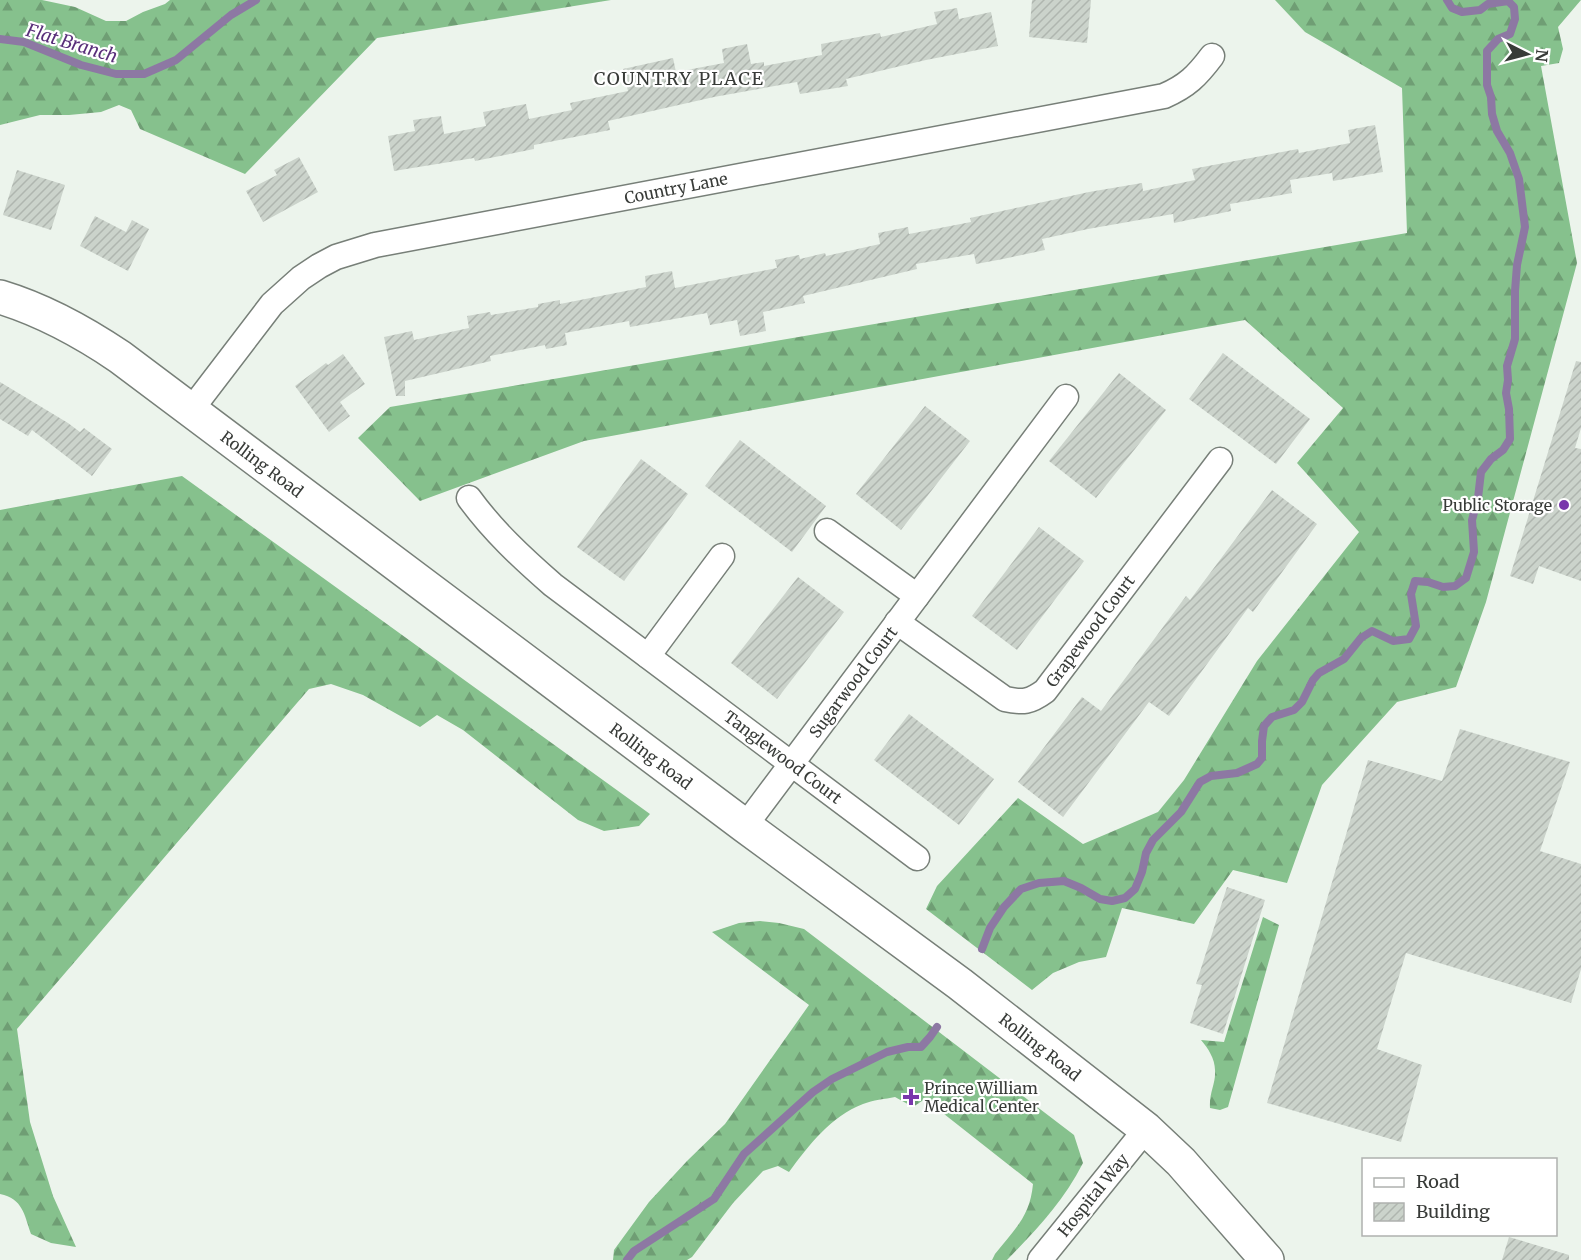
<svg xmlns="http://www.w3.org/2000/svg" width="1581" height="1260" viewBox="0 0 1581 1260" font-family="Merriweather,serif">
  <style>
    .forest { fill: url(#forest-firs) }
    .lines { fill: none; stroke-linecap: round; stroke-linejoin: round }
    .stream { stroke: #8d78a3; stroke-width: 8 }
    .building { fill: url(#building-hatch) }
    .street-casing { stroke: #777f78; stroke-width: 27 }
    .secondary-casing { stroke: #777f78; stroke-width: 36 }
    .street { stroke: #fff; stroke-width: 24 }
    .secondary { stroke: #fff; stroke-width: 33 }
    .poi-dot { fill: #7937ab; stroke: #fff; stroke-width: 2 }
    .labels { text-anchor: middle; dominant-baseline: central; stroke-width: 4.5; stroke-linejoin: round; paint-order: stroke }
    .street-label { font-size: 16px; fill: #383b38; stroke: #fff }
    .poi-label { font-size: 16px; fill: #383b38; stroke: #fff; text-anchor: end }
    .water-label { font-size: 18px; font-style: italic; fill: #592f7a; stroke: #fff }
    .neighbourhood-label { font-size: 18px; letter-spacing: 1.5px; fill: #383b38; stroke: #fff }
  </style>
  <defs>
    <pattern id="forest-firs" width="22" height="20" patternUnits="userSpaceOnUse" patternTransform="scale(1.5)"><rect width="22" height="20" fill="#86c18d"/><path d="M5 1l3.5 6h-7zM16 11l3.5 6h-7z" fill="#6f9e74"/></pattern>
    <pattern id="building-hatch" width="6" height="6" patternUnits="userSpaceOnUse" patternTransform="scale(1.5)"><rect width="6" height="6" fill="#cbd3cb"/><path d="M-1 1l2-2M0 6l6-6M5 7l2-2" fill="none" stroke="#afb6af"/></pattern>
  </defs>
  <rect width="100%" height="100%" fill="#ecf4ec"/>
  <g class="forest">
    <polygon points="0,0 42,0 75,7 106,21 126,21 143,12 165,4 170,0 611,0 377,38 245,174 140,129 131,110 119,105 101,112 69,115 40,115 0,125"/>
    <polygon points="1275,0 1581,0 1558,27 1563,49 1559,63 1541,66 1577,263 1486,602 1456,687 1397,702 1322,785 1287,883 1233,870 1194,924 1122,908 1106,957 1079,962 1053,973 1032,990 926,909 937,886 1018,798 1083,844 1158,812 1184,780 1257,661 1359,532 1297,463 1343,408 1245,320 584,441 420,501 358,438 390,407 1407,233 1402,88 1305,32"/>
    <path d="M182 476 650 814 639 826 604 831 578 820 463 730 437 715 420 727 363 695 331 684 309 689 17 1029 30 1122 53 1196 76 1247 51 1243 31 1234C24 1214 23 1199 0 1194V510Z"/>
    <path d="M1263 917 1279 925 1228 1107 1220 1110 1210 1108C1209 1092 1216 1084 1215 1070 1215 1059 1208 1048 1201 1040L1224 1042Z"/>
    <path d="M760 921 779 923 804 929 1074 1135 1083 1163C1063 1202 1037 1229 1007 1260H992L995 1254C1014 1230 1030 1217 1033 1184L925 1099 913 1107 895 1097C885 1099 873 1100 863 1104 831 1116 809 1145 789 1172L778 1166 763 1171 733 1203 692 1257 687 1260H613L614 1250 649 1202 687 1161 725 1124 809 1005 712 932 739 923Z"/>
  </g>
  <g class="lines">
    <g class="stream">
      <polyline points="0,39 24,42 81,65 116,74 144,74 176,60 231,15 256,0"/>
      <polyline points="982,949 990,928 1004,907 1021,889 1039,883 1064,881 1081,888 1100,899 1112,901 1125,898 1135,889 1142,872 1146,853 1153,840 1181,812 1200,782 1211,776 1237,773 1257,764 1262,758 1262,741 1264,726 1272,717 1294,710 1302,702 1313,680 1319,673 1344,659 1361,638 1372,631 1393,641 1409,639 1416,626 1411,594 1415,581 1428,582 1443,587 1455,586 1466,578 1474,552 1472,520 1478,498 1481,472 1491,459 1503,450 1510,439 1509,409 1506,393 1508,380 1507,366 1515,339 1515,291 1517,265 1525,227 1519,179 1510,153 1497,131 1492,114 1491,97 1487,85 1487,51 1498,39 1510,34 1515,19 1514,7 1508,1 1488,4 1480,10 1462,12 1452,8 1447,0"/>
      <polyline points="627,1260 634,1251 714,1199 744,1154 813,1092 832,1079 887,1052 908,1047 921,1047 930,1037 937,1027"/>
    </g>
  </g>
  <g class="building">
    <polygon points="1032,0 1091,0 1087,43 1029,37"/>
    <polygon points="957,8 959,19 991,12 998,46 926,60 846,79 848,86 800,94 797,82 714,97 608,121 610,130 534,145 534,149 475,161 474,158 394,171 388,136 415,131 413,120 441,116 444,134 486,126 483,112 526,104 529,119 572,110 570,103 628,91 623,69 673,58 676,72 724,63 722,49 747,44 751,64 764,62 764,66 822,55 821,44 880,33 881,37 937,24 934,12"/>
    <polygon points="1375,125 1383,172 1333,181 1332,173 1290,180 1292,193 1230,204 1231,211 1174,223 1173,214 1088,229 1042,239 1045,250 1003,259 976,264 974,254 916,264 917,269 803,296 805,303 763,312 766,331 740,336 737,320 710,325 707,313 630,327 629,321 565,333 567,345 546,349 545,345 490,356 491,361 405,381 405,396 396,396 384,337 412,331 414,340 469,328 467,316 490,312 491,315 538,307 538,304 560,300 560,304 646,287 645,276 672,271 675,288 777,268 775,260 799,255 800,259 825,253 826,256 880,244 878,233 908,227 909,234 971,222 970,218 1089,192 1142,183 1143,191 1195,180 1192,169 1298,149 1299,153 1350,143 1348,130"/>
    <polygon points="299,157 318,192 263,222 246,191 277,175 274,170"/>
    <polygon points="17,170 65,185 51,230 3,215"/>
    <polygon points="95,216 126,232 132,220 149,229 128,271 80,246"/>
    <polygon points="1223,353 1310,419 1276,464 1189,399"/>
    <polygon points="343,354 365,384 340,402 350,416 329,432 295,386 326,363 328,365"/>
    <polygon points="1576,361 1581,362 1581,428 1575,448 1581,449 1581,581 1539,566 1533,584 1510,576"/>
    <polygon points="1119,373 1166,410 1096,498 1049,461"/>
    <polygon points="0,382 68,423 80,432 84,428 112,449 92,476 32,430 28,436 0,419"/>
    <polygon points="925,406 970,441 901,530 856,494"/>
    <polygon points="740,440 826,506 792,552 705,486"/>
    <polygon points="641,459 688,494 624,581 577,547"/>
    <polygon points="1272,490 1317,524 1253,612 1248,608 1169,716 1149,702 1063,817 1018,782 1082,697 1101,711 1186,596 1190,600"/>
    <polygon points="1039,527 1084,561 1017,650 972,616"/>
    <polygon points="798,577 844,612 777,699 731,663"/>
    <polygon points="909,714 994,779 959,825 874,760"/>
    <polygon points="1460,729 1570,762 1540,851 1581,864 1581,969 1571,1003 1406,953 1377,1049 1422,1065 1401,1142 1267,1103 1368,760 1442,781"/>
    <polygon points="1227,887 1265,900 1223,1034 1190,1023 1202,985 1196,984"/>
    <polygon points="1509,1237 1569,1255 1569,1260 1502,1260"/>
  </g>
  <g class="lines">
    <defs>
      <g id="street">
        <path d="M191 410 272 304 301 278 319 266 336 257 375 245 1164 96C1187 86 1197 76 1212 56"/>
        <path d="M469 498C493 531 522 558 553 585L917 858"/>
        <polyline points="827,531 917,596"/>
        <path d="M897 622 1005 699C1023 703 1030 702 1045 691L1220 460"/>
        <polyline points="648,656 722,556"/>
        <polyline points="745,826 1066,397"/>
        <polyline points="1040,1260 1146,1129"/>
      </g>
      <path id="secondary" d="M0 297C43 310 83 332 120 357L745 826 960 984 1146 1129 1181 1162 1267 1260"/>
    </defs>
    <use href="#street" class="street-casing"/>
    <use href="#secondary" class="secondary-casing"/>
    <use href="#street" class="street"/>
    <use href="#secondary" class="secondary"/>
  </g>
  <g class="poi-dot">
    <circle cx="1564" cy="505" r="6"/>
    <path d="M908 1088h6v6h6v6h-6v6h-6v-6h-6v-6h6z"/>
  </g>
  <g class="labels">
    <g class="street-label">
      <text transform="translate(676 188) rotate(-11)">Country Lane</text>
      <text transform="translate(262 464) rotate(37)">Rolling Road</text>
      <text transform="translate(1090 631) rotate(-53)">Grapewood Court</text>
      <text transform="translate(853 682) rotate(-53)">Sugarwood Court</text>
      <text transform="translate(651 756) rotate(37)">Rolling Road</text>
      <text transform="translate(783 757) rotate(37)">Tanglewood Court</text>
      <text transform="translate(1040 1047) rotate(38)">Rolling Road</text>
      <text transform="translate(1093 1195) rotate(-51)">Hospital Way</text>
    </g>
    <g class="poi-label">
      <text x="1552" y="505">Public Storage</text>
      <text x="924" y="1088" text-anchor="start">Prince William<tspan x="924" dy="18">Medical Center</tspan></text>
    </g>
    <g class="water-label">
      <text transform="translate(72 43) rotate(17)">Flat Branch</text>
    </g>
    <g class="neighbourhood-label">
      <text x="679" y="78">COUNTRY PLACE</text>
    </g>
  </g>
  <rect x="1362" y="1158" width="195" height="78" fill="#ffffff" stroke="#afb1af" stroke-width="1.5"/>
  <rect x="1374" y="1178" width="30" height="9" fill="#ffffff" stroke="#afb1af" stroke-width="1.5"/>
  <text x="1416" y="1188" font-size="18" fill="#383b38">Road</text>
  <rect x="1374" y="1203" width="30" height="18" fill="url(#building-hatch)" stroke="#afb1af" stroke-width="1.5"/>
  <text x="1416" y="1218" font-size="18" fill="#383b38">Building</text>
  <g transform="translate(1527 54) rotate(96)" stroke="#ffffff" stroke-width="4.5" paint-order="stroke">
  <path d="M0-4.5L10 22L0 15L-10 22Z" fill="#383b38"/>
  <text y="-9" font-size="16" font-weight="bold" text-anchor="middle" fill="#383b38">N</text>
  </g>
</svg>
